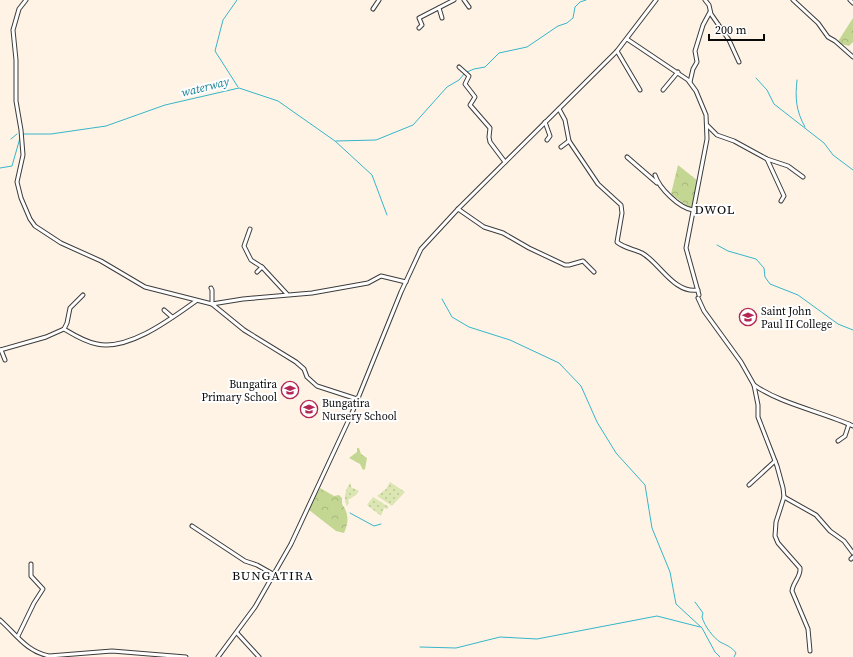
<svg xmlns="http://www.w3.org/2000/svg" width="853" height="657" viewBox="0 0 853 657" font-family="'Source Serif 4',serif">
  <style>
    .forest { fill: url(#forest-crowns) }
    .garden { fill: url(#garden-dots) }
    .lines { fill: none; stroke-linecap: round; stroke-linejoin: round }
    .stream { stroke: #36b6c9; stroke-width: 1 }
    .minor-casing { stroke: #3c3c3c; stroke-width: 5 }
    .minor { stroke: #fff; stroke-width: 3 }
    .labels { text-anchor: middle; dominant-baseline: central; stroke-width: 4; stroke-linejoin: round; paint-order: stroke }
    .poi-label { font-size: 11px; fill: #090909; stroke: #fff; text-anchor: start }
    .water-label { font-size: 12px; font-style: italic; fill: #188196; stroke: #fff }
    .quarter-label { font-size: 13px; letter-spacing: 1px; fill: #090909; stroke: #fff }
  </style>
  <defs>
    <pattern id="forest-crowns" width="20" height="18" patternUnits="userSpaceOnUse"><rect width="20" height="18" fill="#c4d792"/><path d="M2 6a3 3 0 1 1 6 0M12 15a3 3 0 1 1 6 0" fill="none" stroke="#a7b77d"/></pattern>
    <pattern id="garden-dots" width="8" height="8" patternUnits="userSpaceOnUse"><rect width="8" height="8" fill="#dbe6b2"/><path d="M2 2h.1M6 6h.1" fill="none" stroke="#bbc498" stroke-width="1.8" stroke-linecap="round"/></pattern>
  </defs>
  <rect width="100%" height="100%" fill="#fff3e6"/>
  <g class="forest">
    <polygon points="853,18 853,42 849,46 837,43"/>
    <polygon points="678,165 698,181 691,209 671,194"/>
    <polygon points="357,448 359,448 361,454 367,458 365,469 363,470 360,464 349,458 357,452"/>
    <path d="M320 488 334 496 339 495 342 498V504C349 514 349 522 344 533L336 531 309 510Z"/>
  </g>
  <g class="garden">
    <polygon points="390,482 405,492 392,506 377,496 386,489"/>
    <path d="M350 483 351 484V487L359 491 356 495 348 500 349 503 347 506C343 500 345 490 350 483Z"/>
    <polygon points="373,497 389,507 387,509 384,508 381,516 367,505"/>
  </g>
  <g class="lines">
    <g class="stream">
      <polyline points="237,0 223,20 215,51 238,87"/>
      <polyline points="467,72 474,69 485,67 499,53 527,47 558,26 567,23 573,18 575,7 580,2 586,0"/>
      <polyline points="756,78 767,90 774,104 824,143 833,155 853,170"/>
      <path d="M797 80C795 98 796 111 805 127"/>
      <polyline points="22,134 51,134 106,126 165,105 239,88 278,101 335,141 372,175 387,215"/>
      <polyline points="11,139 17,134"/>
      <polyline points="336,141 376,140 413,125 447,87 459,80 464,74"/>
      <polyline points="0,168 12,166 20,138"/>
      <polyline points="717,245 728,251 756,259 764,268 765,277 770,284 798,295 838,324 853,330"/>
      <polyline points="442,299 452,317 469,327 510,340 559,363 581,386 597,422 616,453 645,485 652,528 670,572 676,604 702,628 715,652 720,657"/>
      <polyline points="350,513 374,526 381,524"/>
      <path d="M695 602 703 613 702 617C705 627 713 637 720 642 726 645 732 647 736 653L734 657"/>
      <polyline points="420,647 456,648 500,637 537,639 657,616 700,627"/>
    </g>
    <defs>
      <g id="minor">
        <polyline points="26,0 19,9 13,30 16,60 16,101 21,130 23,155 17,182 21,198 30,219 35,226 61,243 101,261 145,287 212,304 244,330 296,362 304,369 307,377 317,386 357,399"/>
        <polyline points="464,0 469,7"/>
        <polyline points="705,0 709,5 711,14 729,40 739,62"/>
        <polyline points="793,0 818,23 828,37 835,41 853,57"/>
        <polyline points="850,0 853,3"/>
        <polyline points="439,8 442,18"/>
        <polyline points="373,9 379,0"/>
        <polyline points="419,28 422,25 419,18 454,0"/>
        <polyline points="627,39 688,80 696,91 706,115 707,139 686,248 699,295"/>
        <polyline points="617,51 640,90"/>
        <polyline points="459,67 469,76 465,84 475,97 470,105 490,128 489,137 490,142 505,162"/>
        <polyline points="690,82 693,69 697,62 695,51 703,25 710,12"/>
        <polyline points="663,90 678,72"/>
        <path d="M559 109 565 120 569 141 598 184 621 205 622 213 617 242C624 248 634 249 642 253 660 263 674 294 698 290"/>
        <polyline points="545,122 550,136 547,140"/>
        <polyline points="707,125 717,135 734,141 767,159 788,166 803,177"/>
        <polyline points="561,147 569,141"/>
        <polyline points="627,157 657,183"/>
        <polyline points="767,159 784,196 781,201"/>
        <path d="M655 175C659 188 679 208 693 210"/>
        <polyline points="458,209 484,227 503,233 529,248 565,265 569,265 583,261 594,272"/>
        <polyline points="250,229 244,246 251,260 262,267 257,272"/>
        <polyline points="262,267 287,294"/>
        <polyline points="211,288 212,290 212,304 243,299 312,293 368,283 381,276 406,282"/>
        <path d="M698 298 704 311 741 362 754 385 758 405V417L777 466 783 488 784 497 776 522 775 536 778 543 800 568C801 577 793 582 792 591L808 629 810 651"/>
        <polyline points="164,310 172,317"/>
        <polyline points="64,329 67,323 70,308 83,295"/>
        <path d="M0 350 46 337 64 329C74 335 85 342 97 344 129 351 172 318 196 301"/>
        <polyline points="1,350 5,360"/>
        <path d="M754 385C781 404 823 412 853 426"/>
        <polyline points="838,441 845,436 849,424"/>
        <polyline points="749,485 775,461"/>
        <polyline points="784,497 816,515 830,531 844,541 853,553"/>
        <polyline points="192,526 245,561 257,565 273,574"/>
        <polyline points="851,559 853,557"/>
        <path d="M0 620C17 635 26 651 49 656L112 651 186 657"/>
        <polyline points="237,633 259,657"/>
        <polyline points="18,636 34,603 43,589 31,576 31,564"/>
        <polyline points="218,657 255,607 291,544 352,413 401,292 421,249 458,209 617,51 656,0"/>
      </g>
    </defs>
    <use href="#minor" class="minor-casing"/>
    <use href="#minor" class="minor"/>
  </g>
  <defs>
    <symbol id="school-ring" viewBox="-11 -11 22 22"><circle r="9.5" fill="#fff" stroke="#b42654" stroke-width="1.5"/><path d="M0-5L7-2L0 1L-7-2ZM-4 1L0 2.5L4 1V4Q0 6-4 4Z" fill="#b42654"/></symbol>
  </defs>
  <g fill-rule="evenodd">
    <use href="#school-ring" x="738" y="307" width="20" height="20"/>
    <use href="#school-ring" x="280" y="380" width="20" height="20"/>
    <use href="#school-ring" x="299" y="399" width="20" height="20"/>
  </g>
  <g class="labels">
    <g class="poi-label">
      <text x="761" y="311">Saint John<tspan x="761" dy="13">Paul II College</tspan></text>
      <text x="277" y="384" text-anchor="end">Bungatira<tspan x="277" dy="13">Primary School</tspan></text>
      <text x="322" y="403">Bungatira<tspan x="322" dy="13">Nursery School</tspan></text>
    </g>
    <g class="water-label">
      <text transform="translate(205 87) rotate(-14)">waterway</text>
    </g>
    <g class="quarter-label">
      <text x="715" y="209">DWOL</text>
      <text x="273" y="575">BUNGATIRA</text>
    </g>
  </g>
  <path d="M709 34v6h55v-6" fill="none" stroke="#090909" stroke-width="2"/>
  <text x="715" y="34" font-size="12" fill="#090909" stroke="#ffffff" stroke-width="3" paint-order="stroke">200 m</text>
</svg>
